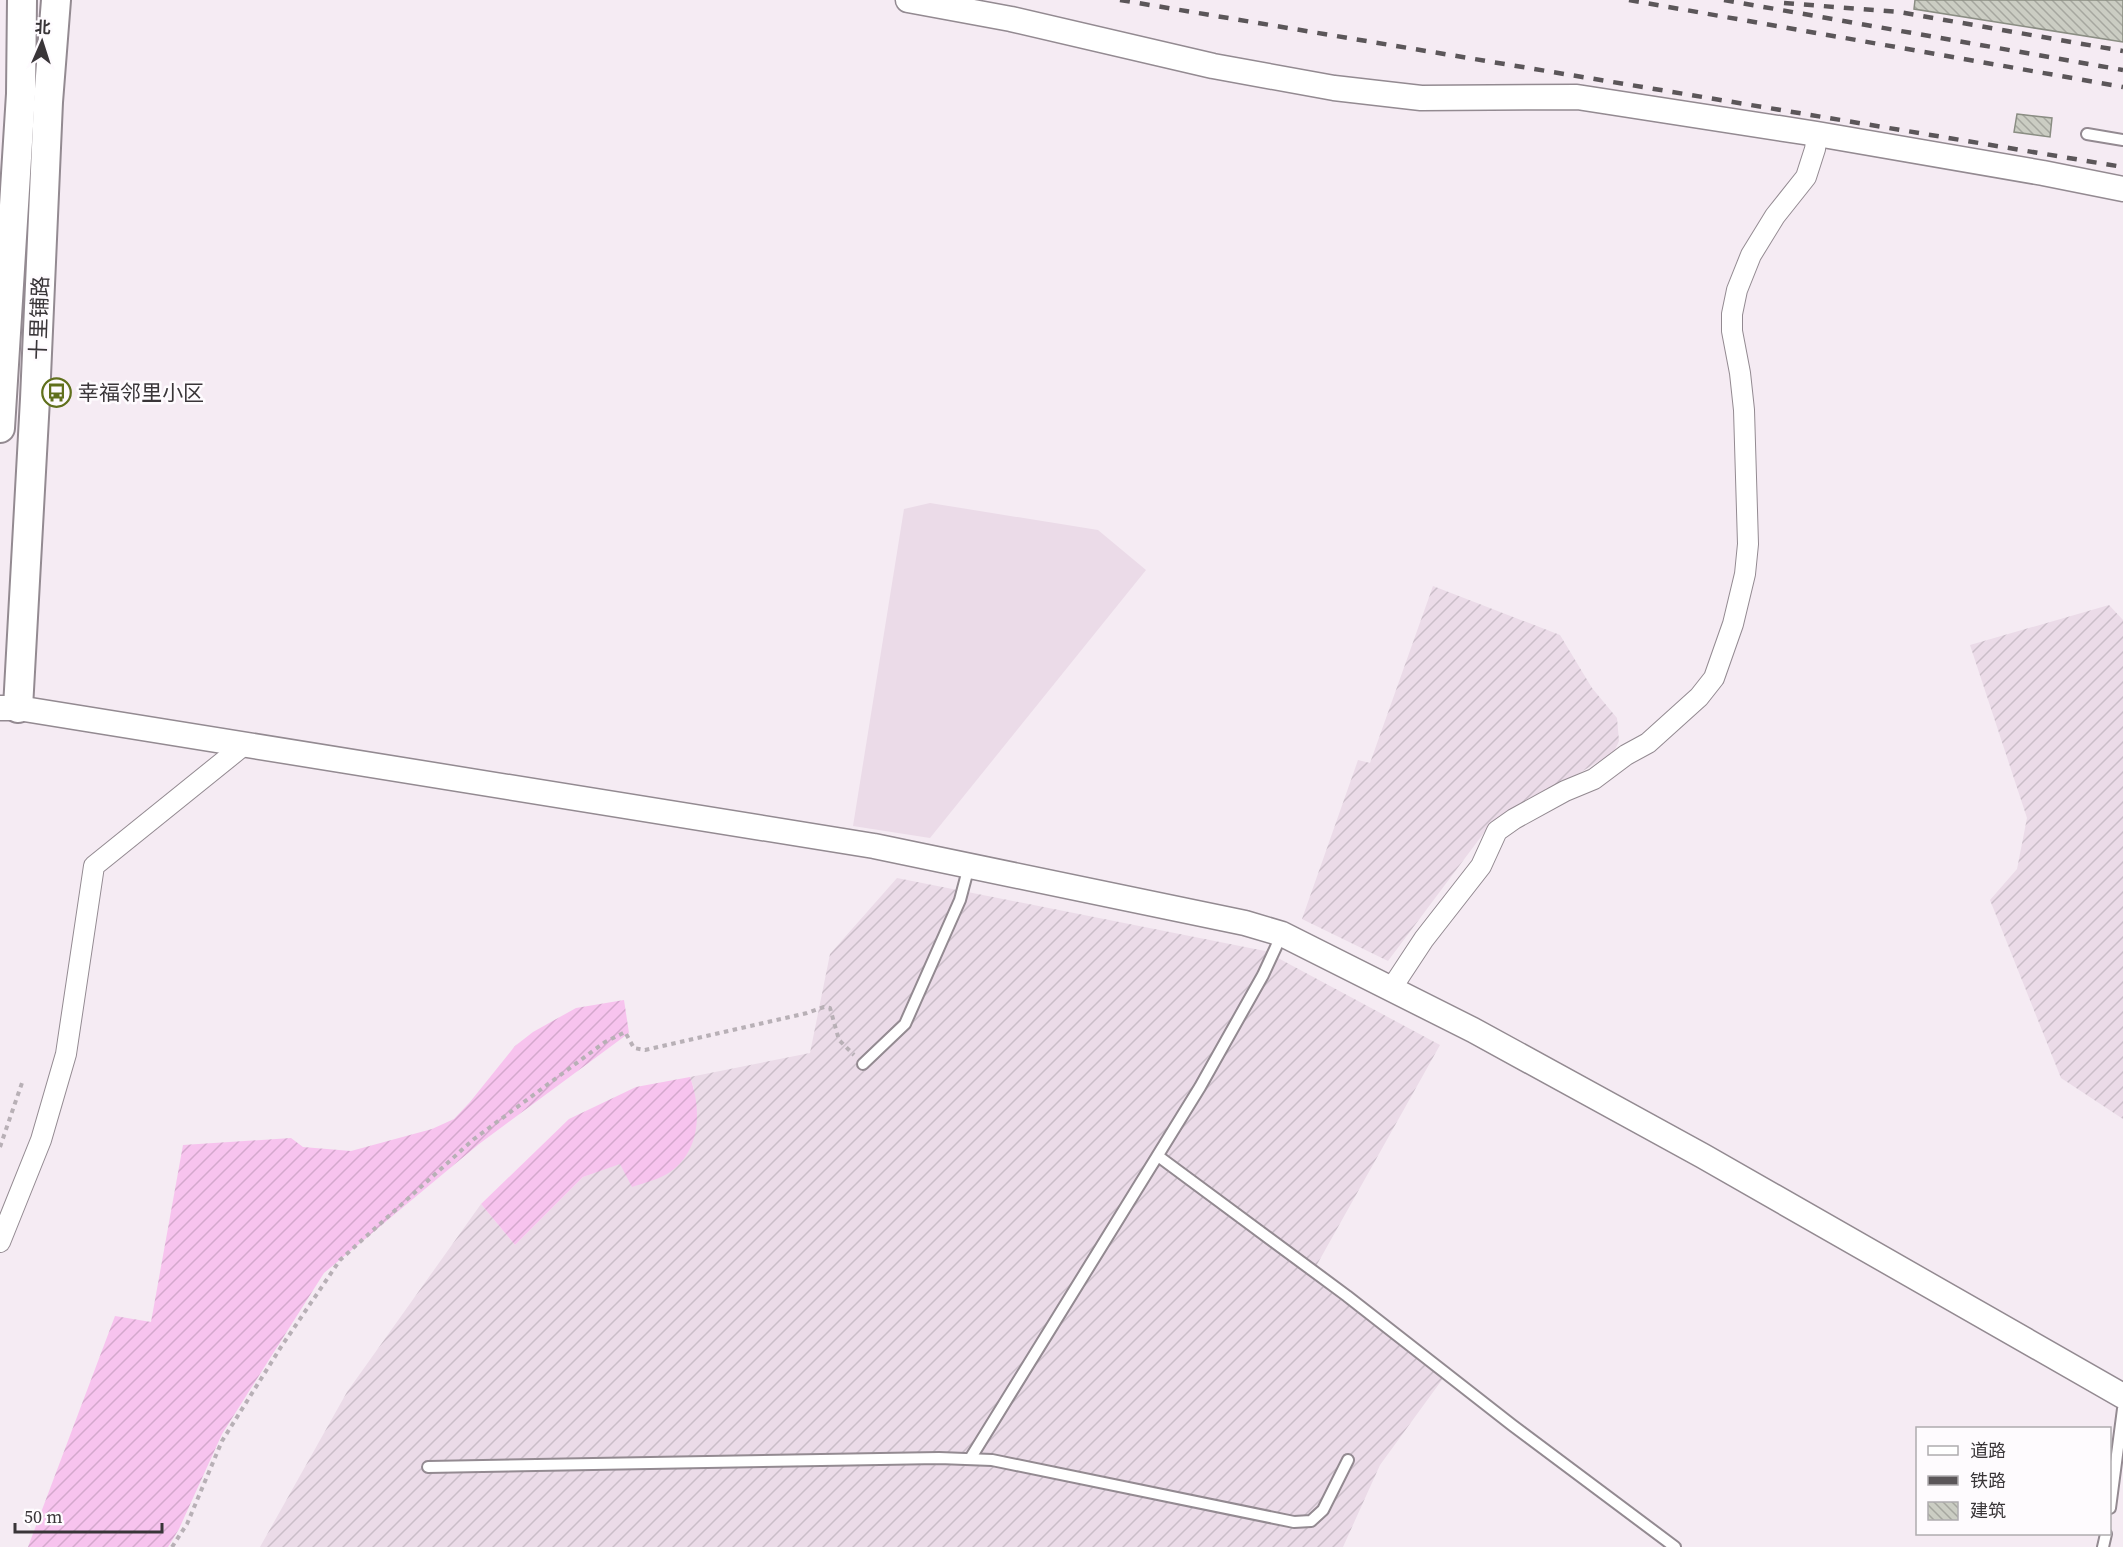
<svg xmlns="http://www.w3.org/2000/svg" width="2123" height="1547" viewBox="0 0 2123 1547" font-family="'Source Serif 4','Noto Sans SC',serif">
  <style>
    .built { fill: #ebdbe8 }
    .industrial { fill: url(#industrial-furrows) }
    .garden { fill: url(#garden-furrows) }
    .building { fill: url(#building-back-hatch); stroke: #8a8d83; stroke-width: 1.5 }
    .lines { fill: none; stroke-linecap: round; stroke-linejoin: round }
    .service-casing { stroke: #938a91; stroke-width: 14 }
    .minor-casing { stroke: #938a91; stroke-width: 22 }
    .tertiary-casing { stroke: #938a91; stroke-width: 27 }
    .secondary-casing { stroke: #938a91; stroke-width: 32 }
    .path { stroke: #b8b0b6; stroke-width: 4; stroke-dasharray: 4.5 4.5; stroke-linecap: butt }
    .service { stroke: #fff; stroke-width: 10 }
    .minor { stroke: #fff; stroke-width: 20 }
    .tertiary { stroke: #fff; stroke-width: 24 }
    .secondary { stroke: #fff; stroke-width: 28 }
    .rail { stroke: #5b5659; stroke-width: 4.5; stroke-dasharray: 10 10; stroke-linecap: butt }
    .labels { text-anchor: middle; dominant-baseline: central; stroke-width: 5; stroke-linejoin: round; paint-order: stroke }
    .street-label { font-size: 21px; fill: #393538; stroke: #fefbfe }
    .poi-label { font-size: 21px; fill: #393538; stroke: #fefbfe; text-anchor: start }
  </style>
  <defs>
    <pattern id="industrial-furrows" width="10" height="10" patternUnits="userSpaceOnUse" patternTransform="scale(1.5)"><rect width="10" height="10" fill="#ebdbe8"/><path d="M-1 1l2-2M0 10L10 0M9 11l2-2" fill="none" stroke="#cabdc8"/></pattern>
    <pattern id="garden-furrows" width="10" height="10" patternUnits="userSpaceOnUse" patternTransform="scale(1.5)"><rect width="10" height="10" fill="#f7c3ee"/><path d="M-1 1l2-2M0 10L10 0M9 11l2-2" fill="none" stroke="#d4a8cd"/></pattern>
    <pattern id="building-back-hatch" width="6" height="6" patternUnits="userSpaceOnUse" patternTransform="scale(1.5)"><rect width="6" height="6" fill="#cbcdc3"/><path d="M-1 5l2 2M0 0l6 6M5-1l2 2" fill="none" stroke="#a6a79f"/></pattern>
  </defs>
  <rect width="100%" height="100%" fill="#f5ebf3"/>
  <polygon class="built" points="930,503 1098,530 1146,570 930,838 853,826 904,509"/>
  <g class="industrial">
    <polygon points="1433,586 1560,635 1592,688 1617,718 1619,741 1614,752 1486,830 1388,961 1302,919 1358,760 1370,763"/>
    <polygon points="2109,605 2123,620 2123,1119 2061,1078 1990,900 2017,869 2027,818 1970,645"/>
    <polygon points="897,878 1265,951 1440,1045 1310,1277 1444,1377 1380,1465 1343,1547 260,1547 347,1392 481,1204 515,1245 583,1177 620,1163 694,1089 690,1077 810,1053 830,954"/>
  </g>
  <g class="garden">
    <polygon points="624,1000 629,1033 479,1144 324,1273 222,1434 179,1529 168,1547 28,1547 115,1316 151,1322 183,1145 291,1138 303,1147 351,1151 432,1129 454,1119 470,1102 515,1046 533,1032 576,1008"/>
    <path d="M690 1077C702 1110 701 1153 667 1174 657 1180 643 1183 632 1187L620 1164 583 1177 515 1245 481 1204 569 1119 636 1087Z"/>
  </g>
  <g class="building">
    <polygon points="1915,0 2123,0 2123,42 1914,9"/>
    <polygon points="2017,114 2052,118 2050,137 2014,132"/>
  </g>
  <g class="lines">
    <defs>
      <g id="service">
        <polyline points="2087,134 2123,140"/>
        <polyline points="863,1064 905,1024 960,900 969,866"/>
        <polyline points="1158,1156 1347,1296 1512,1425 1675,1547"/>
        <polyline points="970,1459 1200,1087 1263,975 1282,934"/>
        <polyline points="428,1467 939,1458 992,1460 1294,1522 1311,1521 1323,1510 1348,1460"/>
        <polyline points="2110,1508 2123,1409"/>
        <polyline points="2103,1547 2106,1534"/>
      </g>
      <g id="minor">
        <polyline points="1391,989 1424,939 1481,866 1497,831 1514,819 1565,791 1594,779 1626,755 1648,743 1699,697 1714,678 1733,624 1745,574 1748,544 1744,410 1740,373 1732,331 1732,314 1737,290 1751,255 1775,216 1806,177 1815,149 1817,134"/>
        <polyline points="0,1242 41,1140 66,1054 94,866 244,745"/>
      </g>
      <g id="tertiary">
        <polyline points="908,0 1011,19 1213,66 1334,88 1421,98 1577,97 1817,134 2043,173 2123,189"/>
        <polyline points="0,708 18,708 874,846 1245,923 1282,934 1473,1030 1703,1156 2123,1396"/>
      </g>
      <g id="secondary">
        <polyline points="0,428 21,94 22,0"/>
        <polyline points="18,708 35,399 48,102 56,0"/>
      </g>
    </defs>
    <use href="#service" class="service-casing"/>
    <use href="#minor" class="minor-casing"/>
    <use href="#tertiary" class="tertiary-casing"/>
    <use href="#secondary" class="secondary-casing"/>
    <g class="path">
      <polyline points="0,1147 23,1080"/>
      <polyline points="172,1547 187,1524 222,1441 281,1347 340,1260 474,1139 605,1042 625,1032 634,1048 645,1050 807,1013 824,1007 830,1008 839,1040 854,1055"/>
    </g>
    <use href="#service" class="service"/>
    <use href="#minor" class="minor"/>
    <use href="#tertiary" class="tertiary"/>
    <use href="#secondary" class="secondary"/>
    <g class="rail">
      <polyline points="1120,0 2123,167"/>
      <polyline points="1629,0 2123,87"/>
      <polyline points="1724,0 2123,70"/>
      <polyline points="1784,3 1899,12 2123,51"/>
    </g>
  </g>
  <defs>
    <symbol id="bus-ring" viewBox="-11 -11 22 22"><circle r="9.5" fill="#fefbfe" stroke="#60701c" stroke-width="1.5"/><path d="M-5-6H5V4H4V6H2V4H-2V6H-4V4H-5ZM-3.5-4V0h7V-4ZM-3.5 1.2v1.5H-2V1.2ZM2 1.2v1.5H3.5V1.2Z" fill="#60701c"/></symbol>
  </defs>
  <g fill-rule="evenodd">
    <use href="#bus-ring" x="40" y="376" width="33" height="33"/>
  </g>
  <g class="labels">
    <g class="street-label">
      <text transform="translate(39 318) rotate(-88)">十里铺路</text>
    </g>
    <g class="poi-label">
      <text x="78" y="392">幸福邻里小区</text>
    </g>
  </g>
  <rect x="1916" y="1427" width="195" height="108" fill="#fefbfe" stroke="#afacaf" stroke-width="1.5"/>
  <rect x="1928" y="1446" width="30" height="9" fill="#ffffff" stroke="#afacaf" stroke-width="1.5"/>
  <text x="1970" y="1457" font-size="18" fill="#393538">道路</text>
  <rect x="1928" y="1476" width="30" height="9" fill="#5b5659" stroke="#afacaf" stroke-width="1.5"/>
  <text x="1970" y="1487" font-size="18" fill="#393538">铁路</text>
  <rect x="1928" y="1502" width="30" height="18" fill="url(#building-back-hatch)" stroke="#afacaf" stroke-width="1.5"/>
  <text x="1970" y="1517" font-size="18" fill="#393538">建筑</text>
  <g transform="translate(42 42) rotate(3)" stroke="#fefbfe" stroke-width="4.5" paint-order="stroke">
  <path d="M0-4.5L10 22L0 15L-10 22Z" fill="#393538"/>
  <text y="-9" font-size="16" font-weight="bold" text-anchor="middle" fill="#393538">北</text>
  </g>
  <path d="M15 1523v9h147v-9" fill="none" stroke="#393538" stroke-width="3"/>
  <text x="24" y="1523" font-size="18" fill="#393538" stroke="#fefbfe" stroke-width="4.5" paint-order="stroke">50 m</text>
</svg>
